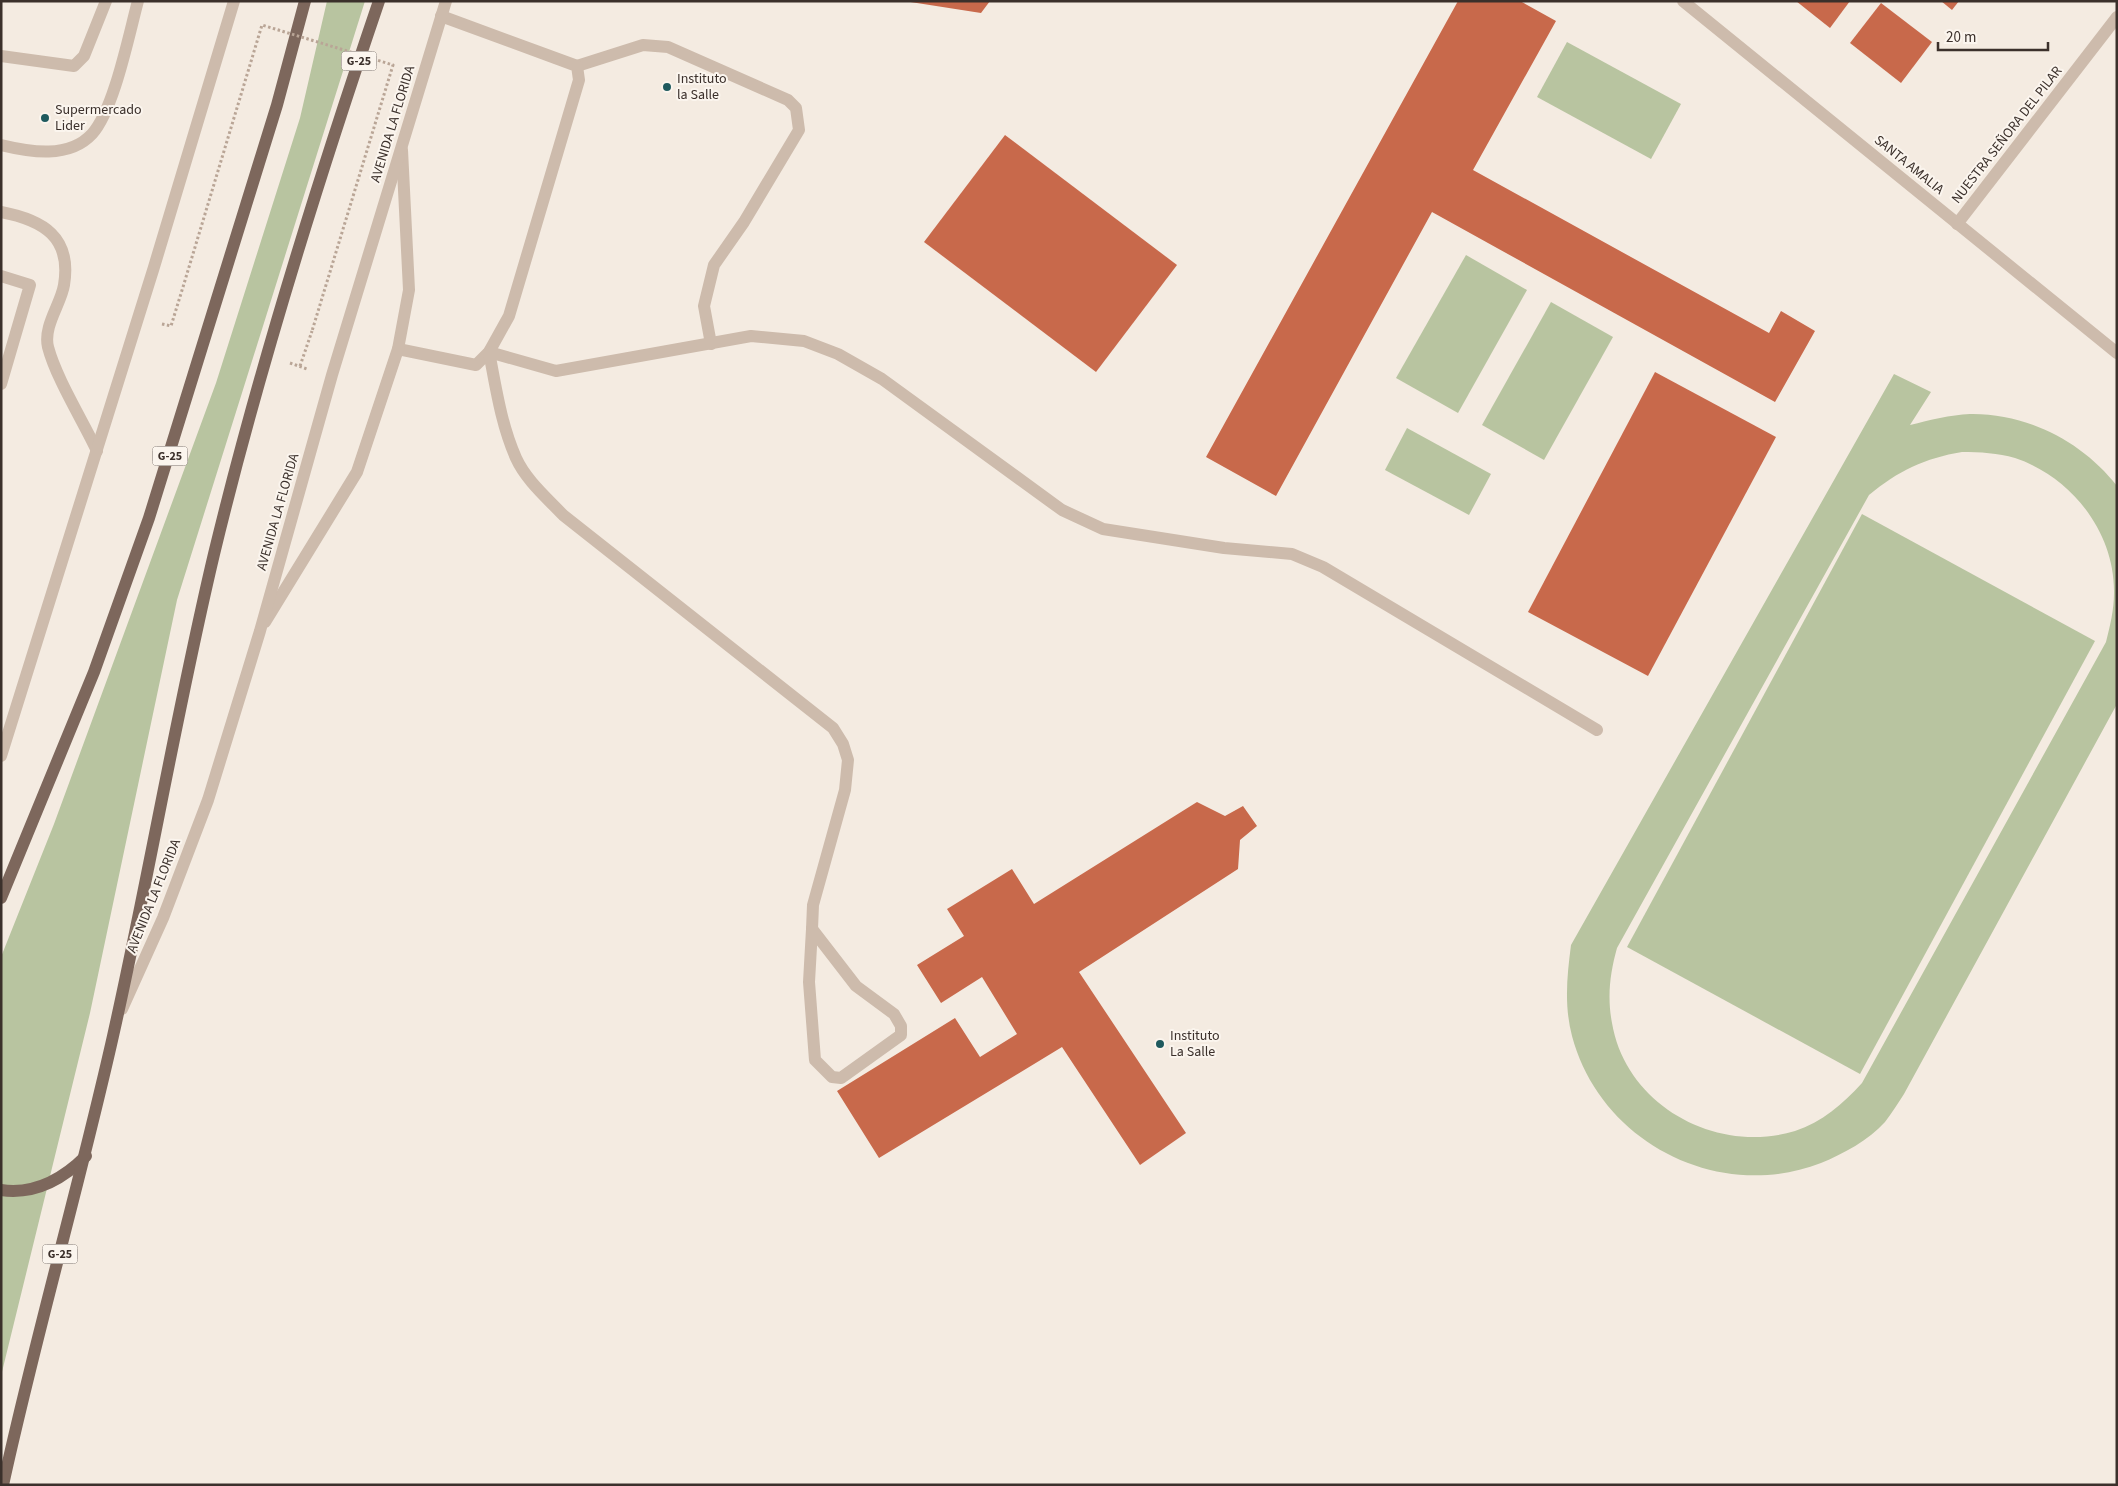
<svg xmlns="http://www.w3.org/2000/svg" width="2118" height="1486" viewBox="0 0 2118 1486" font-family="'Source Sans 3',sans-serif">
  <style>
    .green { fill: #b8c4a0; fill-rule: evenodd }
    .building { fill: #c8694b }
    .lines { fill: none; stroke-linecap: round; stroke-linejoin: round }
    .path { stroke: #b9a596; stroke-width: 3; stroke-dasharray: 2.5 2.5; stroke-linecap: butt }
    .service { stroke: #cdbbac; stroke-width: 12 }
    .minor { stroke: #cdbbac; stroke-width: 12 }
    .tertiary { stroke: #cdbbac; stroke-width: 12 }
    .primary { stroke: #7d675c; stroke-width: 12 }
    .path-bridge { stroke: #b9a596; stroke-width: 3; stroke-dasharray: 2.5 2.5; stroke-linecap: butt }
    .poi-dot { fill: #1f5a5e; stroke: #fbf5ee; stroke-width: 2 }
    .labels { text-anchor: middle; dominant-baseline: central; stroke-width: 4; stroke-linejoin: round; paint-order: stroke }
    .shield { fill: #fbf5ee; stroke: #756b66; stroke-width: 1 }
    .shield-label { font-size: 12px; font-weight: bold; fill: #3b302b }
    .poi-label { font-size: 14px; fill: #3b302b; stroke: #fbf5ee; text-anchor: start }
    .street-label { font-size: 14px; fill: #3b302b; stroke: #fbf5ee }
  </style>
  <rect width="100%" height="100%" fill="#f4ebe1"/>
  <g class="green">
    <polygon points="327,1 365,1 177,600 90,1013 1,1376 1,957 54,824 216,383 300,118"/>
    <polygon points="1567,42 1681,104 1651,159 1537,97"/>
    <polygon points="1466,255 1527,290 1458,413 1396,378"/>
    <polygon points="1551,302 1613,337 1544,460 1482,425"/>
    <path d="M1894 374 1931 392 1910 425C1930 420 1950 415 1970 414 2027 413 2083 442 2117 486V704L1904 1094C1898 1103 1892 1113 1885 1122 1869 1140 1843 1154 1821 1163 1718 1203 1600 1142 1572 1036 1564 1005 1567 976 1571 945ZM1962 452C1980 452 1998 453 2015 458 2072 477 2115 533 2114 593 2114 610 2110 626 2106 642L1862 1083C1843 1104 1822 1122 1795 1131 1717 1155 1626 1106 1612 1023 1607 997 1610 973 1617 948L1869 495C1898 471 1925 458 1962 452Z"/>
    <polygon points="1407,428 1491,474 1469,515 1385,470"/>
    <polygon points="1862,514 2095,641 1860,1074 1627,947"/>
  </g>
  <g class="building">
    <polygon points="904,1 990,1 981,13"/>
    <polygon points="1458,1 1520,1 1556,21 1473,170 1769,333 1781,311 1815,331 1775,402 1432,212 1276,496 1206,457"/>
    <polygon points="1796,1 1850,1 1830,28"/>
    <polygon points="1941,1 1959,1 1952,10"/>
    <polygon points="1881,3 1932,42 1901,83 1850,43"/>
    <polygon points="1005,135 1177,265 1096,372 924,242"/>
    <polygon points="1655,372 1776,437 1648,676 1528,612"/>
    <polygon points="1197,802 1225,816 1243,806 1257,826 1240,840 1238,869 1079,972 1186,1133 1140,1165 1062,1047 879,1158 837,1091 955,1018 980,1057 1017,1034 982,977 941,1003 917,965 964,936 947,909 1012,869 1034,904"/>
  </g>
  <g class="lines">
    <g class="path">
      <polyline points="162,324 171,326 183,287"/>
      <polyline points="290,363 307,369"/>
      <polyline points="300,366 312,331"/>
    </g>
    <g class="service">
      <polyline points="1,56 74,66 84,56 106,1"/>
      <polyline points="577,66 643,45 668,47 788,100 796,108 799,130 744,222 714,265 704,306 711,344"/>
      <path d="M1 145C30 152 69 159 92 134 114 110 129 34 138 1"/>
      <path d="M1 212C43 220 72 237 64 285 61 304 43 326 48 347 56 378 83 421 97 451"/>
      <polyline points="1,276 30,285 1,384"/>
      <polyline points="398,349 476,365 489,352 509,316 579,80 577,66 441,16"/>
      <polyline points="265,622 357,472 398,349 409,290 402,150"/>
      <path d="M812 929 813 905 845 790 848 760 843 744 833 728 563 515C546 497 526 480 516 458 501 424 496 388 489 352L556 371 751 336 804 341 838 354 882 379 1062 510 1103 529 1224 548 1292 554 1323 567 1597 730"/>
      <polygon points="812,929 856,986 894,1014 901,1026 901,1035 841,1078 832,1077 815,1060 809,982"/>
    </g>
    <g class="minor">
      <polyline points="1957,224 2117,17"/>
      <polyline points="1,756 154,267 234,1"/>
      <polyline points="122,1009 163,918 208,800 260,631 332,375 446,1"/>
    </g>
    <polyline class="tertiary" points="1683,1 2117,353"/>
    <g class="primary">
      <polyline points="1,898 94,672 149,518 277,105 305,1"/>
      <path d="M1 1190C35 1195 63 1179 86 1156"/>
      <path d="M3 1485C36 1334 79 1187 113 1036 149 876 176 714 214 554 259 368 317 183 379 1"/>
    </g>
    <polyline class="path-bridge" points="183,287 262,25 393,65 312,331"/>
  </g>
  <g class="poi-dot">
    <circle cx="667" cy="87" r="5"/>
    <circle cx="45" cy="118" r="5"/>
    <circle cx="1160" cy="1044" r="5"/>
  </g>
  <g class="labels">
    <g class="shield">
      <rect x="341.5" y="51.5" width="35" height="19" rx="4"/>
      <rect x="152.5" y="446.5" width="35" height="19" rx="4"/>
      <rect x="42.5" y="1244.5" width="35" height="19" rx="4"/>
    </g>
    <g class="shield-label">
      <text x="359" y="61">G-25</text>
      <text x="170" y="456">G-25</text>
      <text x="60" y="1254">G-25</text>
    </g>
    <g class="poi-label">
      <text x="677" y="79">Instituto<tspan x="677" dy="16">la Salle</tspan></text>
      <text x="55" y="110">Supermercado<tspan x="55" dy="16">Lider</tspan></text>
      <text x="1170" y="1036">Instituto<tspan x="1170" dy="16">La Salle</tspan></text>
    </g>
    <g class="street-label">
      <text transform="translate(393 124) rotate(-73)">AVENIDA LA FLORIDA</text>
      <text transform="translate(2007 135) rotate(-52)">NUESTRA SEÑORA DEL PILAR</text>
      <text transform="translate(1909 165) rotate(39)">SANTA AMALIA</text>
      <text transform="translate(278 512) rotate(-74)">AVENIDA LA FLORIDA</text>
      <text transform="translate(154 896) rotate(-68)">AVENIDA LA FLORIDA</text>
    </g>
  </g>
  <rect width="2118" height="1486" fill="none" stroke="#3b302b" stroke-width="5"/>
  <path d="M1938 42v8h110v-8" fill="none" stroke="#3b302b" stroke-width="2.5"/>
  <text x="1946" y="42" font-size="15" fill="#3b302b" stroke="#fbf5ee" stroke-width="4" paint-order="stroke">20 m</text>
</svg>
